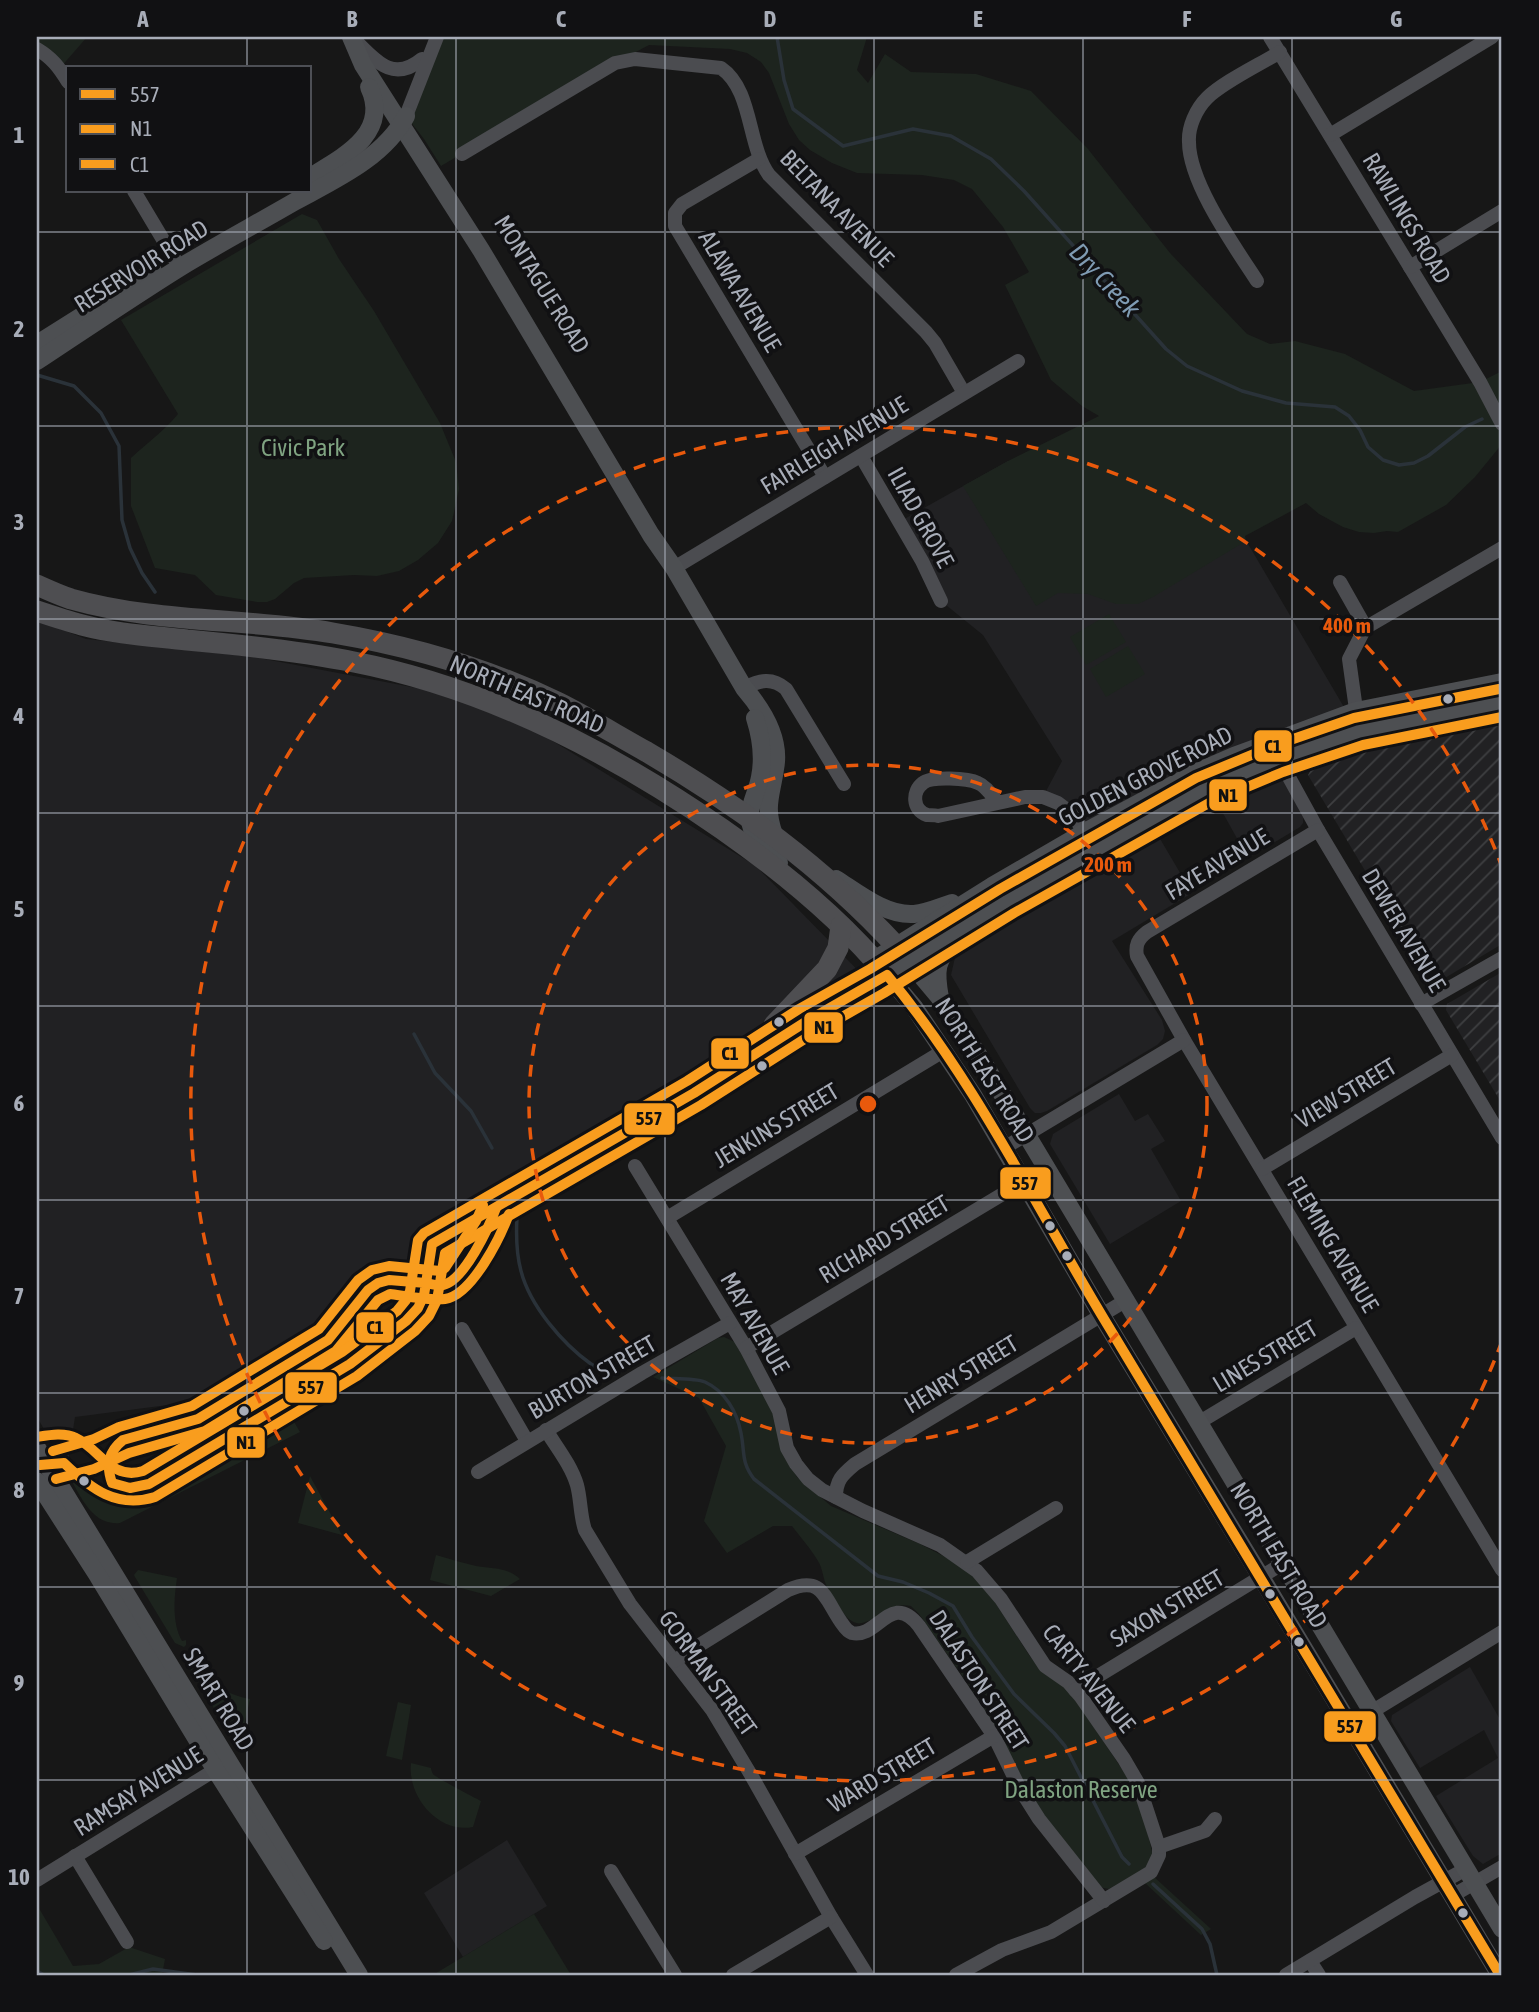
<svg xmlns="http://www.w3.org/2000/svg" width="1539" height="2012" viewBox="0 0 1539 2012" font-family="'Asap Condensed',sans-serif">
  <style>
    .built { fill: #212123 }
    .industrial { fill: url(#industrial-furrows) }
    .green { fill: #1d241e }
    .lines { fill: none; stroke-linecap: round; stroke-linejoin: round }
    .stream { stroke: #2a3239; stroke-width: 3.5 }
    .minor { stroke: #4b4c50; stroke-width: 14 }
    .major { stroke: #4d4f52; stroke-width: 18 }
    .highway { stroke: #4e4e51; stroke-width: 21 }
    .bus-1-casing { stroke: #111113; stroke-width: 16 }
    .bus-2-casing { stroke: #111113; stroke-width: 16 }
    .bus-3-casing { stroke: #111113; stroke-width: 16 }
    .bus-1 { stroke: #f99d1e; stroke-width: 10 }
    .bus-2 { stroke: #f99d1e; stroke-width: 10 }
    .bus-3 { stroke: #f99d1e; stroke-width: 10 }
    .grid { fill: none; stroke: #a8adb8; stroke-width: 2; stroke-opacity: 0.55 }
    .ring { fill: none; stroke: #e8590c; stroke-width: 3.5; stroke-dasharray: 12 9 }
    .bus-dot { fill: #a8adb8; stroke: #111113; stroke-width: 2.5 }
    .labels { text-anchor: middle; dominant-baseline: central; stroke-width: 7; stroke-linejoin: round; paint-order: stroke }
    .street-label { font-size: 24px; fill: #a8adb8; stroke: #111113 }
    .park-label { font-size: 24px; fill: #7fa381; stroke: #111113 }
    .water-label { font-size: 26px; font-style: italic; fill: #7f9bb3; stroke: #111113 }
    .centre { fill: #e8590c; stroke: #111113; stroke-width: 3.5 }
    .ring-label { font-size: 21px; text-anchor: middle; font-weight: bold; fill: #e8590c; stroke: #111113; stroke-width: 7; stroke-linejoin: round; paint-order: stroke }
    .line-badge { stroke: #111113; stroke-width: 2.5 }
    .pale-badge-label { font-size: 19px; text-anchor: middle; font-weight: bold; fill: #111 }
    .neatline { fill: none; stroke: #a8adb8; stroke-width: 2.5 }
    .grid-label { font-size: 23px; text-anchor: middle; font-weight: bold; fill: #a8adb8 }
  </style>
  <defs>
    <pattern id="industrial-furrows" width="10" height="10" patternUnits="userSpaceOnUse" patternTransform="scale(1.75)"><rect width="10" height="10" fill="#212123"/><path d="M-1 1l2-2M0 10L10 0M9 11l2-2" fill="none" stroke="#3e3f41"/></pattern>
  </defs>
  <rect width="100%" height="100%" fill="#171717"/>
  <g class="built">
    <polygon points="1008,461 1244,537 1348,714 1270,742 1085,832 1043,797 1062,761 983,635 941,601 899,522"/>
    <polygon points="37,620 86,639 254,657 443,693 543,735 756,866 881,994 455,1246 355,1277 324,1317 307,1330 191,1402 75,1417 67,1469 37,1417"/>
    <polygon points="1272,774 1283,778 1303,817 1303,823 1300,827 1248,858 1215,799"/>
    <polygon points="1156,832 1192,893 1112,941 1162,1020 1165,1031 1163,1039 1157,1045 1047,1111 1041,1113 1035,1113 1030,1108 951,975 956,953 963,947 1084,874"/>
    <polygon points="1119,1094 1135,1121 1148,1114 1165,1141 1151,1149 1181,1201 1110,1244 1050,1144 1053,1134"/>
    <polygon points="1470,1667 1502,1723 1502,1853 1483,1864 1473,1856 1436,1796 1498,1758 1484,1730 1420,1768 1391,1721 1392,1715"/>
    <polygon points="507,1840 547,1906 463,1957 424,1893"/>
  </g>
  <g class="industrial">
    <polygon points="1502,715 1502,944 1438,982 1428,976 1308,775 1318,757 1387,737 1448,724"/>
    <polygon points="1502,972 1502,1104 1446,1010 1447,1004"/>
  </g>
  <g class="green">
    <polygon points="37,37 87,37 60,68 37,53"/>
    <polygon points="437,37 867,37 857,70 868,83 885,54 911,72 976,74 1031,91 1088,149 1170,253 1247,334 1270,344 1295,341 1345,354 1414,391 1480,382 1502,371 1502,444 1475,477 1446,505 1398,532 1387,531 1374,533 1359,532 1343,527 1319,514 1306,503 1245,536 1246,541 1153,597 1138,604 1116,604 1088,594 1058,593 1036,606 963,486 1008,461 1099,416 1082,406 1051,380 1005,285 1029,272 1003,227 972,189 954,180 922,175 857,173 832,163 810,150 799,140 789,124 769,73 761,62 747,53 730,49 649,45 615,63 441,166 424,139 406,116"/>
    <path d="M302 214 317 220 339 259 374 311 440 423 456 462 459 489 452 521 438 543 418 560 399 571 377 576 354 575 304 578 294 583 275 599 267 602H257L216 595 195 575 155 568 131 506V458C147 443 164 431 178 414L121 320Z"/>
    <polygon points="1109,614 1126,642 1086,665 1070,637"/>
    <polygon points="1128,646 1145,674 1106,697 1090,669"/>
    <path d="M724 1337 735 1342 772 1410 784 1457 797 1477 831 1506 920 1544 955 1562 965 1569 989 1593 1029 1655 1042 1672 1062 1685 1076 1701 1126 1775 1145 1821 1153 1856 1149 1866 1109 1889 1099 1887 1034 1803 980 1701 919 1614 911 1606C890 1601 880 1619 862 1623 848 1627 832 1598 827 1587 823 1579 823 1569 818 1561 811 1549 801 1538 792 1526H773L727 1553 704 1521 726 1446 699 1398 653 1377 718 1338Z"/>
    <path d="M286 1408 300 1432 120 1523C91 1526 80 1494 67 1473 100 1469 98 1491 122 1496 127 1497 134 1496 139 1496Z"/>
    <polygon points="310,1476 342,1535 298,1523"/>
    <path d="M436 1555C450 1559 463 1563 476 1566 493 1569 507 1567 520 1579L491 1596 430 1580Z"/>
    <path d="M138 1570 177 1578C174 1598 172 1623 182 1641L186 1640V1645L184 1647 175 1643 135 1577 134 1575Z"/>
    <path d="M192 1657 199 1659 200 1662 196 1666C210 1685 228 1695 250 1699L240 1744 235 1743 189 1667 188 1662Z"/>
    <polygon points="398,1702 411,1705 402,1760 386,1756"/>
    <path d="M411 1763 431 1768C431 1770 432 1772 433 1774 435 1777 475 1798 481 1801L473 1827C438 1834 407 1796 411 1763Z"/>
    <polygon points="1153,1876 1211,1929 1201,1935 1144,1882"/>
    <polygon points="37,1905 73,1966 99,1964 129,1947 165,1959 162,1975 37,1975"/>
    <polygon points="534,1914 571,1975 433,1975"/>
  </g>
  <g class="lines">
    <g class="stream">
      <polyline points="777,37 784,80 793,109 843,146 913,129 951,136 991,159 1024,191 1166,349 1187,366 1242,391 1286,403 1335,407 1349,416 1360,430 1368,447 1383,460 1399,465 1414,463 1428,456 1465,427 1482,419"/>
      <polyline points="37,375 74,386 101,413 119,446 122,520 130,548 142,573 155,592"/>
      <polyline points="414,1034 435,1073 471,1111 492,1148"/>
      <path d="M517 1217C516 1235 516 1253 521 1271 530 1306 563 1344 591 1364 599 1370 608 1372 616 1375"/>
      <path d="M662 1378C673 1379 695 1378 705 1382 725 1391 737 1412 741 1433 745 1453 741 1462 754 1479L878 1576 903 1582 929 1593 953 1606 972 1637 1014 1694 1054 1733 1065 1746 1122 1857 1129 1864"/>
      <polyline points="1153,1884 1202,1929 1210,1944 1217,1975"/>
      <polyline points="37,1971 44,1975"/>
      <polyline points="129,1975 153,1969 197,1975"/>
    </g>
    <g class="minor">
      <polyline points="1270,37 1480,382 1502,424"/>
      <path d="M355 40C376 61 393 83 422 59"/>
      <path d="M37 49C52 58 59 67 68 82"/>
      <polyline points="406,116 437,37"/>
      <polyline points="1330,135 1492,37"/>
      <path d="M462 154 615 63 635 59 721 68C753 90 747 145 769 175L926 332 935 343 964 393"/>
      <polyline points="759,159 682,204 675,213 675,226 825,477"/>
      <polyline points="134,191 180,268"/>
      <polyline points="1410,267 1502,211"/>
      <path d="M1257 281C1235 247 1189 183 1189 142 1188 127 1196 109 1207 98 1223 82 1259 65 1280 52"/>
      <polyline points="861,456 922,561 941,601"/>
      <polyline points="674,568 1018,361"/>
      <polyline points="1340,582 1366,628"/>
      <path d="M744 688C760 680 772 677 786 689L844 784"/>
      <polyline points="1359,731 1349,659 1365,628 1502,548"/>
      <polyline points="1274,750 1318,830 1502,1138"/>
      <path d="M998 803C992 796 986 786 978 783 968 778 931 776 923 783 912 791 912 810 927 815 929 815 936 815 938 816L1025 797H1043L1058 803 1066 809 1075 818 1096 851"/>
      <path d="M1318 830 1147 932C1138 939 1135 945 1137 956L1184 1040 1502 1570"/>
      <polyline points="1421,1004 1502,958"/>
      <polyline points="1004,1148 1184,1040"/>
      <polyline points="635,1166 746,1348 779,1411 787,1448 796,1464 808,1479 822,1490 863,1511 940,1545 977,1571 1001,1599 1045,1666 1068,1682 1081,1697 1124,1759 1138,1783 1159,1847 1159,1855 1151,1872 1051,1932 1002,1950 956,1975"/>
      <polyline points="1262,1169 1452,1055"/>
      <polyline points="667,1218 945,1050"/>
      <polyline points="462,1329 527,1441"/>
      <polyline points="746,1348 1046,1168"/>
      <polyline points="1198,1423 1356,1328"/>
      <path d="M546 1430C557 1448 571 1465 577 1485 581 1500 580 1515 585 1530L630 1604 712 1710 751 1775 831 1917 867 1975"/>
      <polyline points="478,1472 642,1373 730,1323"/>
      <path d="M836 1497C836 1480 842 1475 855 1464L1125 1301"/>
      <polyline points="967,1562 1056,1508"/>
      <path d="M674 1661 788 1590C822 1575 824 1597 841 1622 844 1626 846 1631 852 1633 878 1639 891 1590 919 1626L994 1736 1020 1789 1039 1819 1104 1901"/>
      <polyline points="1075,1690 1282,1564"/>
      <polyline points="1350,1725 1502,1632"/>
      <polyline points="1159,1847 1205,1831 1215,1819"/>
      <polyline points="795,1854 994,1736"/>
      <polyline points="75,1856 127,1942"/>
      <polyline points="611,1871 675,1975"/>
      <polyline points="37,1880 223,1765"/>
      <polyline points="1452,1896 1502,1867"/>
      <polyline points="1310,1961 1319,1975"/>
      <polyline points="733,1975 831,1917"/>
      <polyline points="1286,1975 1415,1897 1466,1869"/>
    </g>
    <g class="major">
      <path d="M351 37 363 65 481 250 651 535 674 568 744 688C763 710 781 739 775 769 771 797 764 806 774 835"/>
      <path d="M310 177C343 157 391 133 369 87"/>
      <polyline points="37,344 153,271"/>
      <path d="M37 361C84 330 131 298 179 268 217 245 256 224 294 202 334 180 384 158 406 116"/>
      <path d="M755 718C761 737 764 757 760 777 757 795 745 810 752 829 757 842 769 853 779 863"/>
      <path d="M836 879C858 893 886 916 914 914 926 913 940 907 952 903"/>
      <polyline points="903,954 940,998 983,1062 1502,1929"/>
      <polyline points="874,960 992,886 1085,832 1197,772 1234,756 1356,711 1502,682"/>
      <path d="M940 998C935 971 935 959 957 940"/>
      <polyline points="37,1448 359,1975"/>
      <polyline points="37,1481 98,1576 215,1769 324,1941"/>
      <polyline points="1500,1975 1261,1577 1102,1316 973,1095 914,1007 887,975 1007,901 1203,790 1278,759 1359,731 1502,703"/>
    </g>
    <g class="highway">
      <path d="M37 585C48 590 59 595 71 599 156 623 246 618 333 633 410 646 489 669 559 703 589 718 618 736 647 752 739 806 823 867 896 946"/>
      <path d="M37 611C52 616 67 621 82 625 116 634 152 636 187 640 242 645 299 651 354 662 487 688 611 752 722 829 782 871 840 918 887 975"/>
      <polyline points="774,1025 827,969 838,948 841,926"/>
    </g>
    <defs>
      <g id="bus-1">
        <path d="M389 1280 426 1283 424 1295 418 1308 406 1321 350 1364 149 1484 130 1488 112 1483C106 1465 108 1452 123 1440L198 1419 328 1340 368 1290 378 1283Z"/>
        <path d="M426 1283C431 1284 438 1286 443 1285 464 1281 489 1227 496 1208"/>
        <path d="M426 1283 432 1244 694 1093 807 1021 887 975C974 1079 1034 1203 1104 1319 1236 1538 1368 1756 1500 1975"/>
      </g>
      <g id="bus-2">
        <path d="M40 1465 64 1463C91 1489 117 1509 155 1497L357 1376 415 1331 429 1316 437 1300 445 1253 701 1105 814 1033 884 993 1014 913 1209 803 1283 772 1363 745 1502 717"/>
        <path d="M56 1479 94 1469 129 1453 205 1431 336 1351 378 1300 390 1294C405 1296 431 1301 445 1299 472 1295 500 1238 509 1214"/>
      </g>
      <g id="bus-3">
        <path d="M37 1437C49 1435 64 1432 76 1438 100 1449 111 1481 143 1471L342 1352 397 1311 406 1300 410 1291 418 1240 424 1233 687 1081 799 1009 870 969 1000 889 1196 778 1273 746 1354 718 1499 689"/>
        <polyline points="53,1451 94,1439 119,1427 192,1406 319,1329 358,1280 372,1270 389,1266 440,1271 445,1268 476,1221 483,1205"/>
      </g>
    </defs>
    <use href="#bus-1" class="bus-1-casing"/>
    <use href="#bus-2" class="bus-2-casing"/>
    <use href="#bus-3" class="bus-3-casing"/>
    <use href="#bus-1" class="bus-1"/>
    <use href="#bus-2" class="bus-2"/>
    <use href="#bus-3" class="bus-3"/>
  </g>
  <path class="grid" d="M247 37V68M456 37V1975M665 37V1975M874 37V1975M1083 37V1975M1292 37V1975M247 191V1975M37 232H1502M37 426H1502M37 619H1502M37 813H1502M37 1006H1502M37 1200H1502M37 1393H1502M37 1587H1502M37 1780H1502"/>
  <g class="ring">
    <circle cx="868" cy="1104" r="339"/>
    <path d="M1502 1341A677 677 0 1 1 1502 867"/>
  </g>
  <g class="bus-dot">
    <circle cx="1448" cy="699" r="6"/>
    <circle cx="779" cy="1022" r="6"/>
    <circle cx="762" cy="1066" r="6"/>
    <circle cx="1050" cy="1226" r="6"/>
    <circle cx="1067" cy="1256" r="6"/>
    <circle cx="244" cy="1411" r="6"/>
    <circle cx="84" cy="1481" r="6"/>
    <circle cx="1270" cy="1594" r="6"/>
    <circle cx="1299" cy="1642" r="6"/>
    <circle cx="1463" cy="1913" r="6"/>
  </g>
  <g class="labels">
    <g class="street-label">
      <text transform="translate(837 208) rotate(46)">BELTANA AVENUE</text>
      <text transform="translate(1407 218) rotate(59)">RAWLINGS ROAD</text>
      <text transform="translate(141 266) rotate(-32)">RESERVOIR ROAD</text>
      <text transform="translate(542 284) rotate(58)">MONTAGUE ROAD</text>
      <text transform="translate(740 291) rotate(59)">ALAWA AVENUE</text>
      <text transform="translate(834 445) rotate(-31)">FAIRLEIGH AVENUE</text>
      <text transform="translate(921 517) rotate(61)">ILIAD GROVE</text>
      <text transform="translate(527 694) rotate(23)">NORTH EAST ROAD</text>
      <text transform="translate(1145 776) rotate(-27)">GOLDEN GROVE ROAD</text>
      <text transform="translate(1217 864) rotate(-31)">FAYE AVENUE</text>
      <text transform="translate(1404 930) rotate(59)">DEWER AVENUE</text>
      <text transform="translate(985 1070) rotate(58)">NORTH EAST ROAD</text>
      <text transform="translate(1346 1093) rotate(-31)">VIEW STREET</text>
      <text transform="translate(776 1125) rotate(-31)">JENKINS STREET</text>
      <text transform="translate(884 1239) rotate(-31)">RICHARD STREET</text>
      <text transform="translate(1333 1244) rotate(59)">FLEMING AVENUE</text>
      <text transform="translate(755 1323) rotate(60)">MAY AVENUE</text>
      <text transform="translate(1265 1356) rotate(-31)">LINES STREET</text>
      <text transform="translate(961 1374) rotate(-31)">HENRY STREET</text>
      <text transform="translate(592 1377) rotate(-30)">BURTON STREET</text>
      <text transform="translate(1279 1555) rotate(59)">NORTH EAST ROAD</text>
      <text transform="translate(1167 1608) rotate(-31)">SAXON STREET</text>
      <text transform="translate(708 1673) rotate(54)">GORMAN STREET</text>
      <text transform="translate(1089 1678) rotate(51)">CARTY AVENUE</text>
      <text transform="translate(979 1680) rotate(57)">DALASTON STREET</text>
      <text transform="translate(219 1699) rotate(59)">SMART ROAD</text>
      <text transform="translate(882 1775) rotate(-31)">WARD STREET</text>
      <text transform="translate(138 1791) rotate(-32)">RAMSAY AVENUE</text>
    </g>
    <g class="park-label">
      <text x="303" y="447">Civic Park</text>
      <text x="1081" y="1789">Dalaston Reserve</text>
    </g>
    <g class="water-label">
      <text transform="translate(1105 280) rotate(47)">Dry Creek</text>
    </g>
  </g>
  <circle cx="868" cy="1104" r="10" class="centre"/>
  <g class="ring-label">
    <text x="1347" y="633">400 m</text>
    <text x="1108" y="872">200 m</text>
  </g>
  <g class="line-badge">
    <rect x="1253" y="729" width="40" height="34" rx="7" fill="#f99d1e"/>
    <rect x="1208" y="778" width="40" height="34" rx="7" fill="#f99d1e"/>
    <rect x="803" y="1011" width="41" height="33" rx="7" fill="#f99d1e"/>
    <rect x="710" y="1037" width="40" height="33" rx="7" fill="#f99d1e"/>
    <rect x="623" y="1102" width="53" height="34" rx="7" fill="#f99d1e"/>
    <rect x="999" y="1166" width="53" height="34" rx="7" fill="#f99d1e"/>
    <rect x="355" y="1311" width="40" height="33" rx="7" fill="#f99d1e"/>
    <rect x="284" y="1371" width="54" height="33" rx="7" fill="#f99d1e"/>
    <rect x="226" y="1426" width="40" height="33" rx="7" fill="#f99d1e"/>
    <rect x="1323" y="1710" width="54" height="33" rx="7" fill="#f99d1e"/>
  </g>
  <g class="pale-badge-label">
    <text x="1273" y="753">C1</text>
    <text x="1228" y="802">N1</text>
    <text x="824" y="1034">N1</text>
    <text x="730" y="1060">C1</text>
    <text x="649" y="1125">557</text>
    <text x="1025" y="1190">557</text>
    <text x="375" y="1334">C1</text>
    <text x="311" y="1394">557</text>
    <text x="246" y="1449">N1</text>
    <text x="1350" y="1733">557</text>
  </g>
  <rect width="1539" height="2012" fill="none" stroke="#111113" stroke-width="77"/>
  <rect x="66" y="66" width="245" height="126" fill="#111113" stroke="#4d4f55" stroke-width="2"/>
  <rect x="80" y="89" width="35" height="10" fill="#f99d1e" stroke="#4d4f55" stroke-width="2"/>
  <text x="130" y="102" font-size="21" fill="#a8adb8">557</text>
  <rect x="80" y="124" width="35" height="10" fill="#f99d1e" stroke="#4d4f55" stroke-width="2"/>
  <text x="130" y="136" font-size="21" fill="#a8adb8">N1</text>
  <rect x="80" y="159" width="35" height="10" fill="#f99d1e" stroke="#4d4f55" stroke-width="2"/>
  <text x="130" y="172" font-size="21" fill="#a8adb8">C1</text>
  <rect x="38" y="38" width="1462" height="1936" class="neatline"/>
  <g class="grid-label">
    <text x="143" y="27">A</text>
    <text x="352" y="27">B</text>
    <text x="561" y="27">C</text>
    <text x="770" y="27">D</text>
    <text x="978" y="27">E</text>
    <text x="1187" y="27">F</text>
    <text x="1396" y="27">G</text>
    <text x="19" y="143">1</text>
    <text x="19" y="337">2</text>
    <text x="19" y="530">3</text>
    <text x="19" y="724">4</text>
    <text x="19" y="917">5</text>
    <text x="19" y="1111">6</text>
    <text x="19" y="1304">7</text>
    <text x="19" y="1498">8</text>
    <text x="19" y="1691">9</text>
    <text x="19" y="1885">10</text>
  </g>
</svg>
